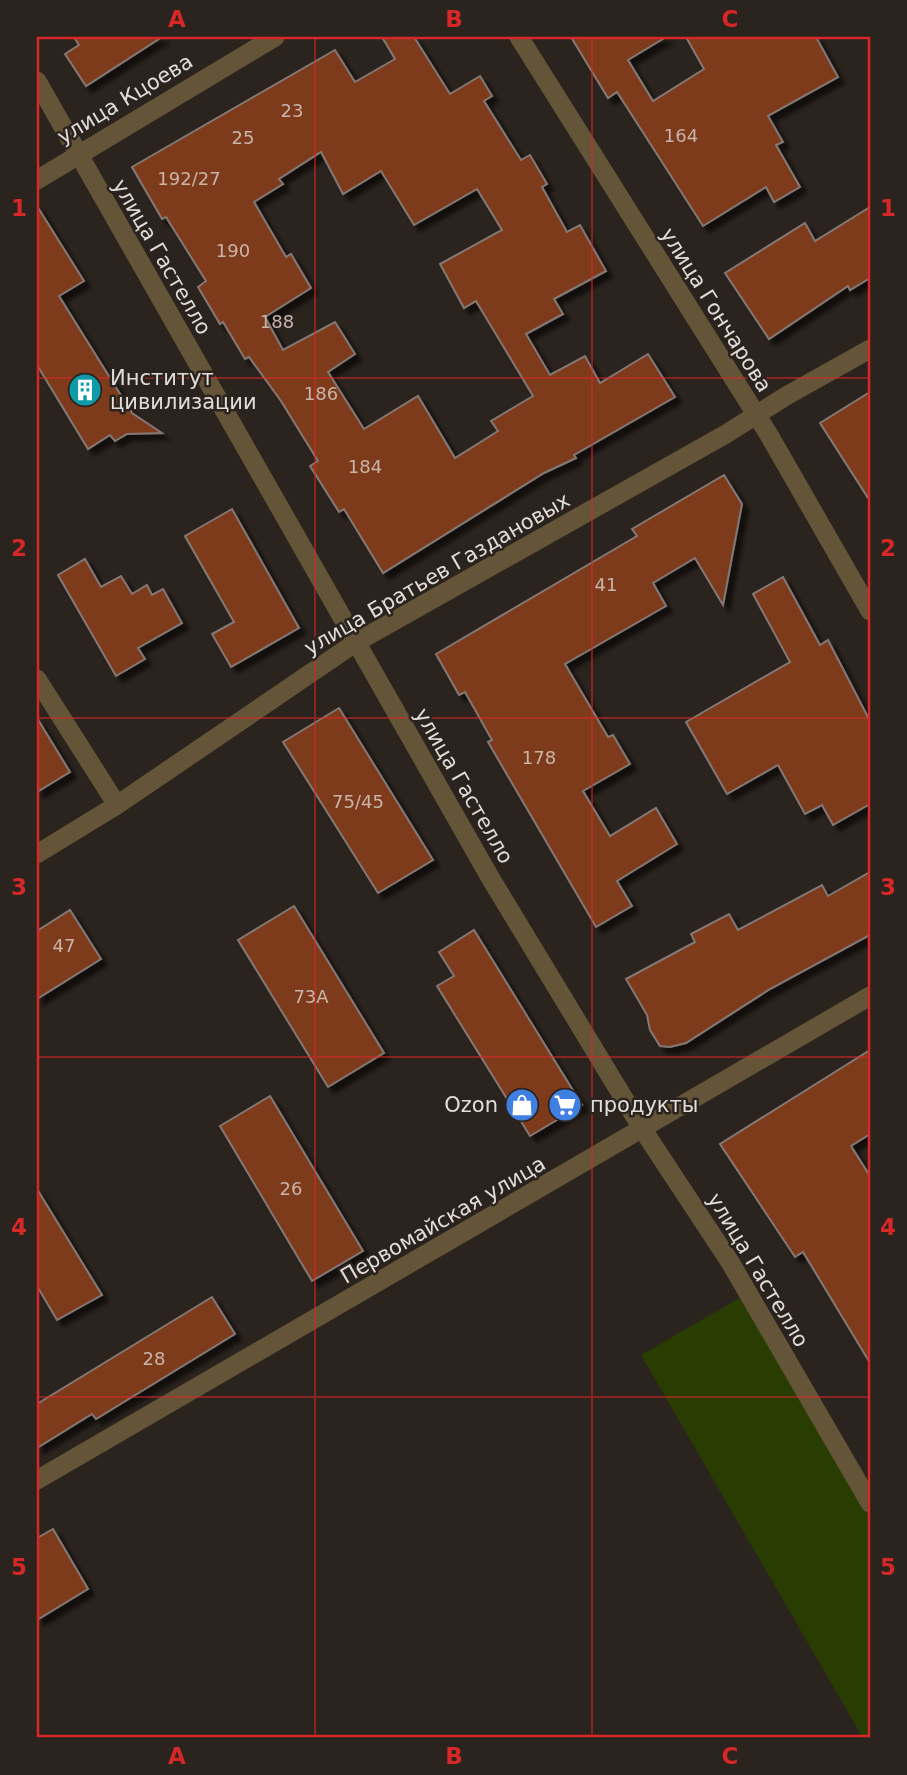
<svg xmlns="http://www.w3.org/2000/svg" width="907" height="1775" viewBox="0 0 907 1775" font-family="'DejaVu Sans',sans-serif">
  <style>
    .green { fill: #293c02 }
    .building { fill: #7e3b1b; stroke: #837874; stroke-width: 2; fill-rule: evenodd; filter: url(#shadow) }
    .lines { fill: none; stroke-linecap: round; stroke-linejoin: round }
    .minor { stroke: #645539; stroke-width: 19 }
    .tertiary { stroke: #645539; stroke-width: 19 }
    .grid { fill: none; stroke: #d62828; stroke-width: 2; stroke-opacity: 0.55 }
    .labels { text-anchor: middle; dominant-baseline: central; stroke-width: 5; stroke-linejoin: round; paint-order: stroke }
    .number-label { font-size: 18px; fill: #c9b4aa }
    .street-label { font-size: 21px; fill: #e2ddd9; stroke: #2b231e }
    .poi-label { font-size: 21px; fill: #e2ddd9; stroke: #2b231e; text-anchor: start }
    .neatline { fill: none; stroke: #d62828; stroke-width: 2.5 }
    .grid-label { font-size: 23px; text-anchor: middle; font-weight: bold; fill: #d62828 }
  </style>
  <defs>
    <filter id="shadow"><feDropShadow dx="6" dy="6" stdDeviation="2" flood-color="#0009"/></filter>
  </defs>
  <rect width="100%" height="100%" fill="#2b231e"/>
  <polygon class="green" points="750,1292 870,1498 870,1738 863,1738 641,1355"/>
  <g class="building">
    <polygon points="74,37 162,37 86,86 65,54 79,45"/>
    <path d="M382 37H414L450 94 480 76 492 96 484 101 521 160 530 155 547 184 542 187 567 232 580 225 606 271 554 299 563 314 526 334 550 375 585 356 600 383 648 354 675 397 574 455 576 458 544 473 383 573 344 509 339 512 310 466 318 461 281 401 249 357 245 359 223 322 220 324 198 287 206 281 166 217 162 219 132 167 335 50 355 82 395 59ZM321 152 343 194 381 171 414 225 477 189 502 230 440 264 464 308 476 301 533 396 491 421 498 431 455 458 418 396 364 429 328 372 355 354 335 322 283 350 265 317 311 288 291 254 286 257 254 202 283 184 279 179Z"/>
    <polygon points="571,37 666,37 628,60 653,101 704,69 686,37 816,37 838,77 768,116 783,142 776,145 800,187 774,202 766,187 703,226 617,92 608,98"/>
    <polygon points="37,206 84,281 59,296 132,413 162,433 127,434 115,441 110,435 88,449 37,365"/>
    <polygon points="870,207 870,278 850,290 848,286 769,339 725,273 805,223 815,241"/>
    <polygon points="870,392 870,501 820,423"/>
    <polygon points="724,475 742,504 723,605 695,558 653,583 666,606 565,664 608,737 613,735 630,764 583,791 610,836 656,808 677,844 617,881 632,906 596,927 488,742 492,740 465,692 459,695 436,654 637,536 632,529"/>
    <polygon points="232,509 299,628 231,667 212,634 234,622 185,536"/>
    <polygon points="85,559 101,587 121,576 132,594 147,585 152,595 163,589 182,623 138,648 145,659 116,676 58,575"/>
    <polygon points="783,577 820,645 828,640 870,721 870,804 833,825 822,805 805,814 778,765 727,794 686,722 790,662 753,594"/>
    <polygon points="339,708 433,860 378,893 283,742"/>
    <polygon points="37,718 70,772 37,792"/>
    <polygon points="870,872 870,935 770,989 686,1043 670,1047 660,1046 650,1030 647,1015 626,979 695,942 691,934 729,914 738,930 822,885 828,896"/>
    <polygon points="294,906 384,1053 328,1087 238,940"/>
    <polygon points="70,910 101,959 37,999 37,931"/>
    <polygon points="474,930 582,1105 530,1136 437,986 454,976 439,952"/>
    <polygon points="870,1050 870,1134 851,1146 870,1176 870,1363 803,1252 795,1257 720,1144"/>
    <polygon points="270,1096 363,1251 312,1281 220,1126"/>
    <polygon points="37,1189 102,1295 57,1320 37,1286"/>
    <polygon points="212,1297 235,1334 96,1419 92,1414 37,1448 37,1404"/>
    <polygon points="53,1529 88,1589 37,1620 37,1538"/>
  </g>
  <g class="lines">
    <g class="minor">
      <polyline points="37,81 491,879 643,1130 730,1262 870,1503"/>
      <polyline points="37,180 275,37"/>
      <polyline points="37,679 117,805"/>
      <polyline points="37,854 117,805 355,643 726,434 786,396 870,349"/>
    </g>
    <g class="tertiary">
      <polyline points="519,37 769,435 870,611"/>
      <polyline points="37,1480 870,996"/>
    </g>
  </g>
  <path class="grid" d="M315 37V1738M592 37V1738M37 378H870M37 718H870M37 1057H870M37 1397H870"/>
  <defs>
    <symbol id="building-disc" viewBox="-11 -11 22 22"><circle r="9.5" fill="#0f9aa8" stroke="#2b231e"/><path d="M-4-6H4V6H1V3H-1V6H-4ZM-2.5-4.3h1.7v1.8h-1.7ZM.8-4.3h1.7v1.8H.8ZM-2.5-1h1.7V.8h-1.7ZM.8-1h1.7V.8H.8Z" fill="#fff"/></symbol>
    <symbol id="shop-disc" viewBox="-11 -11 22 22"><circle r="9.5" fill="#3f7fe0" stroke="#2b231e"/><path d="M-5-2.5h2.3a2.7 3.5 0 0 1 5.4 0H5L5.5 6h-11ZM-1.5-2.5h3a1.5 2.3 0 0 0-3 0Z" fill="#fff"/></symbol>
    <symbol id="supermarket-disc" viewBox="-11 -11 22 22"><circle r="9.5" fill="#3f7fe0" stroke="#2b231e"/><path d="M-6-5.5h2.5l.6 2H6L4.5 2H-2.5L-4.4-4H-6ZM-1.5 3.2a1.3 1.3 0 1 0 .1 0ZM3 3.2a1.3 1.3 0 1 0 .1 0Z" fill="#fff"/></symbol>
  </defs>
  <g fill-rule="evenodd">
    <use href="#building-disc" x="66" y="371" width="38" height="38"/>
    <use href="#shop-disc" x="503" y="1086" width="38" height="38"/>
    <use href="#supermarket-disc" x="546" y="1086" width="38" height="38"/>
  </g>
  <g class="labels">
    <g class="number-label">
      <text x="292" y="110">23</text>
      <text x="681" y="135">164</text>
      <text x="243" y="137">25</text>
      <text x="189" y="178">192/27</text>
      <text x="233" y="250">190</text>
      <text x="277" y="321">188</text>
      <text x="321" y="393">186</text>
      <text x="365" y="466">184</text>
      <text x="606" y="584">41</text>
      <text x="539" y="757">178</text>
      <text x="358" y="801">75/45</text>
      <text x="64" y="945">47</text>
      <text x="311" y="996">73А</text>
      <text x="291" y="1188">26</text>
      <text x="154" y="1358">28</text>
    </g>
    <g class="street-label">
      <text transform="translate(125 99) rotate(-31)">улица Кцоева</text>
      <text transform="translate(162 257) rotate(60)">улица Гастелло</text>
      <text transform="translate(716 310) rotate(58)">улица Гончарова</text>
      <text transform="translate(437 574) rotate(-30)">улица Братьев Газдановых</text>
      <text transform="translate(464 786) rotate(60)">улица Гастелло</text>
      <text transform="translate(443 1220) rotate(-30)">Первомайская улица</text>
      <text transform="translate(758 1270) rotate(59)">улица Гастелло</text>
    </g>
    <g class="poi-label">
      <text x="110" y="378">Институт<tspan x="110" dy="24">цивилизации</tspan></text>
      <text x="498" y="1105" text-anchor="end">Ozon</text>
      <text x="590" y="1105">продукты</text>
    </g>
  </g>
  <rect width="907" height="1775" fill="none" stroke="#2b231e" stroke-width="77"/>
  <rect x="38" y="38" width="831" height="1698" class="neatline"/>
  <g class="grid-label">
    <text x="177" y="27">A</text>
    <text x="454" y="27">B</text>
    <text x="730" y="27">C</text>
    <text x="19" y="216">1</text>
    <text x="888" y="216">1</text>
    <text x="19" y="556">2</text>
    <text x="888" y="556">2</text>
    <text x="19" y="895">3</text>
    <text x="888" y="895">3</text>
    <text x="19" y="1235">4</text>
    <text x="888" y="1235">4</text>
    <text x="19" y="1575">5</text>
    <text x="888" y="1575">5</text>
    <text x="177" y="1764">A</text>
    <text x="454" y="1764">B</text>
    <text x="730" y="1764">C</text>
  </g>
</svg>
